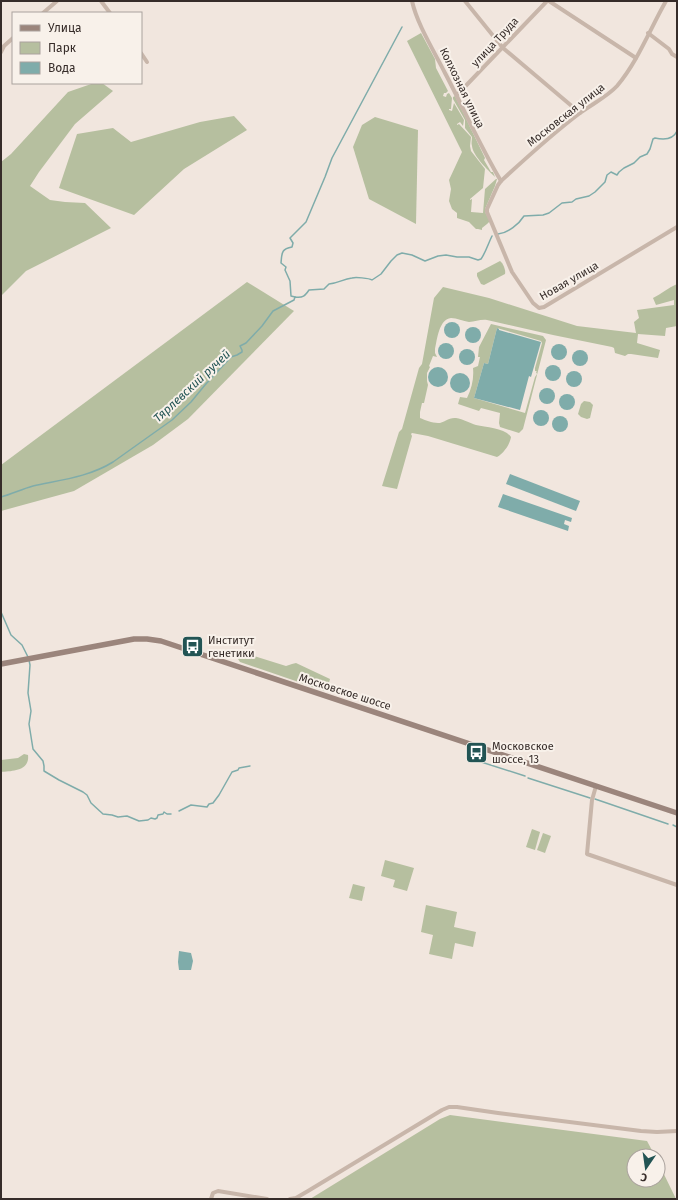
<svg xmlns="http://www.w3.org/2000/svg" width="678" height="1200" viewBox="0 0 678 1200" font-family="'Fira Sans',sans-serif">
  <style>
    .green { fill: #b6bf9f; fill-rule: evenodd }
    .water { fill: #7facaa }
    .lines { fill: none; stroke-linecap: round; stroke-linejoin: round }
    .stream { stroke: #7facaa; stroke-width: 1.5 }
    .minor { stroke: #c8b6aa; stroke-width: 4 }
    .secondary { stroke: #9b857c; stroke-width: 5.5 }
    .labels { text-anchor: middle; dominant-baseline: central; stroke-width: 4; stroke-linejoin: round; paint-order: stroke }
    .street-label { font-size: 11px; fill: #362c29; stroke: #f8f1ea }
    .poi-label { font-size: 11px; fill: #362c29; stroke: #f8f1ea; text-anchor: start }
    .water-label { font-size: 12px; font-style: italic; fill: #225454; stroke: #f8f1ea }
  </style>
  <rect width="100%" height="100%" fill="#f1e6de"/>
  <g class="green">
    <polygon points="421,33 435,59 436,68 448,91 446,93 444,93 443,96 446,97 447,94 449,93 452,98 451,109 449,109 449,110 452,111 454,103 464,120 463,126 460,122 457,124 457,125 459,124 471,137 470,146 471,151 485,169 483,188 470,199 470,200 472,199 471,212 483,213 485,189 496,179 497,179 495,186 485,209 485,212 490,221 487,224 482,228 482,230 478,229 476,229 469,222 457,218 457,213 452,209 449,201 451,189 449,180 462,152 407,41"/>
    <polygon points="94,83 102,83 113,91 75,124 39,172 30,186 50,200 65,202 85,203 111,228 26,271 1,296 1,162 11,154 68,92"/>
    <path d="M455 96 485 158 484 160 491 172H493L495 177C488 170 473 156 472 146 471 143 472 140 472 137L465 128V120L453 99V97Z"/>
    <polygon points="234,116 247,130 184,169 134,215 59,188 77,134 113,128 131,142 200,122"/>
    <polygon points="375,117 418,130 416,224 369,199 353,147 362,125"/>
    <path d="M500 261C503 263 506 270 505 274L484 285 481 284 477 276V273Z"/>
    <polygon points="247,282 294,311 188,419 153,445 74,491 1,511 1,465"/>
    <path d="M677 284V326L666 328 665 336 638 334 637 343 660 350 658 358 631 354H628L625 356 615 353 614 348 612 347 553 335 487 320C481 319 475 322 469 322 463 321 457 318 451 318 439 319 437 340 435 349V353L437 357 433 356 429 366 430 367 427 373V381L428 385 424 403H422L420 412V418C425 420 432 423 438 423 444 423 449 417 456 418 463 419 470 423 476 425 486 427 505 428 511 437 510 444 504 453 497 457L428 436 412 433 411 434 412 436 397 489 382 486 399 432 402 429 419 368 422 364 434 298 443 287 489 298 577 326 636 333 634 322 639 318 637 310 674 305V300L656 305 653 298C661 294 668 288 677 284Z"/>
    <path d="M491 324 543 336 546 340 523 429 519 433 500 427 499 423 500 413 481 408 479 411 458 404 460 397 467 398C472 388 474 378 473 368L478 366 480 357H478L479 347ZM497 328 541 341 542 343 535 368V371H537L536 372 537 374 535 377 525 413 474 398 484 363 488 364Z"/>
    <polygon points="584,401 590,402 593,405 590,418 587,419 581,417 578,414 581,404"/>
    <polygon points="241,652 286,666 292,664 296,663 330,679 327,690 324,691 319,689 240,662 238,659"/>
    <path d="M24 754 28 755C30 771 12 771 1 772V760L18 758Z"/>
    <polygon points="532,829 540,832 535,850 526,847"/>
    <polygon points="543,833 551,836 545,853 537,850"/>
    <polygon points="385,860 414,868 407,891 393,887 395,880 381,876"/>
    <polygon points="353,884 365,887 362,901 349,898"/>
    <polygon points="426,905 457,912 454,927 476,932 473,947 455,943 452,959 429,954 433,935 421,932"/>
    <polygon points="450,1115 647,1141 655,1156 634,1156 634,1180 658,1180 658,1162 676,1199 310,1199 440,1119"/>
  </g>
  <g class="water">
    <circle cx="452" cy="330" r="8"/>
    <circle cx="473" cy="335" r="8"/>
    <polygon points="497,328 499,329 499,330 541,342 531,377 529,376 520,410 474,398 484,363 488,364"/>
    <circle cx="446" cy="351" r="8"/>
    <circle cx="559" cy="352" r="8"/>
    <circle cx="467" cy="357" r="8"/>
    <circle cx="580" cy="358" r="8"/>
    <circle cx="553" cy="373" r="8"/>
    <circle cx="438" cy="377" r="10"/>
    <circle cx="574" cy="379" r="8"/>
    <circle cx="460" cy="383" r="10"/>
    <circle cx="547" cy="396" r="8"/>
    <circle cx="567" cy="402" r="8"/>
    <circle cx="541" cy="418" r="8"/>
    <circle cx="560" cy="424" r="8"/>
    <polygon points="510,474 580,501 576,511 506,484"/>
    <polygon points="503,494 572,518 571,522 565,520 564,524 569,526 568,531 498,507"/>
    <polygon points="179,951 191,953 193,961 191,970 179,970 178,962"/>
  </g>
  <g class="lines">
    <g class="stream">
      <path d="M498 234C508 233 519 224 524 216L543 215 549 213 562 203 572 202 576 199 589 196 595 192 605 182 607 175 611 172 617 175 619 172 624 168 634 163 640 157 647 154 650 149 653 139 655 138C664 140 673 140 677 131"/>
      <path d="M295 297 291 296 290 281 285 270 286 267 281 263C282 253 281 249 292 247L293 243 290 238 306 222 325 177 332 158 402 27"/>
      <path d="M1 497C12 494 22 489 33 486 60 480 89 477 113 462L172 420 191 402 205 385 231 357 237 355 242 352V350L240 346 246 343 262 326 273 311 294 300 295 297C303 298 305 296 309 290L324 289 329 284C339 283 343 279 352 278 355 277 369 278 372 280L381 274 391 261 397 255 402 253 412 255 425 261 438 256 446 255 457 257H469L478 260 481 259C486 252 488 244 492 236"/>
      <polyline points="1,612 11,635 22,645 28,657"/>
      <polyline points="29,660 30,665 28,693 31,711 29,724 33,749 43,761 44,766 44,771 59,780 83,792 87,795 91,803 103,814 112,815 118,817 127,816 139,821 148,820 151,818 155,819 157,818 158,815 163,814 164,812 167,814 171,814"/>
      <polyline points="478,761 525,776"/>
      <polyline points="528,778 590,798"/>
      <polyline points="595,799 668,824"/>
      <polyline points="179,811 191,805 207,807 209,804 213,803 219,795 232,772 238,770 239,768 250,766"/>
      <polyline points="673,825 677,827"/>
    </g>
    <g class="minor">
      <polyline points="101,1 110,13"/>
      <path d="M412 1C417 24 434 51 445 73 464 109 480 146 501 181"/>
      <polyline points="465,1 503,48 580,113"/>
      <polyline points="549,1 636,58"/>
      <path d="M666 1C650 29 638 61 617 86 607 97 592 104 580 113 552 134 526 158 501 181L498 185 487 209V212L512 272 533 303 539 308 544 307 677 227"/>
      <polyline points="43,13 57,1"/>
      <polyline points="648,33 669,49 672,54 677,57"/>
      <polyline points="1,52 4,46 13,38"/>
      <polyline points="141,53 147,62"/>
      <polyline points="457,95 547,1"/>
      <polyline points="596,786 592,800 587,854 677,885"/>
      <polyline points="211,1199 213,1193 218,1191 267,1199"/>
      <polyline points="290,1199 296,1198 308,1191 442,1110 449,1107 457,1107 498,1113 641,1131 657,1132 677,1131"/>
    </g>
    <polyline class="secondary" points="1,664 134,639 147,639 161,641 677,813"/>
  </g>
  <defs>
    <symbol id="bus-square" viewBox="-11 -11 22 22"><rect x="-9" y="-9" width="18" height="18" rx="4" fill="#225454" stroke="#f8f1ea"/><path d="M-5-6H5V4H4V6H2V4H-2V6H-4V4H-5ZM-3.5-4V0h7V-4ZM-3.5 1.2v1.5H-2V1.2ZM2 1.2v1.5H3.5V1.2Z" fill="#fff"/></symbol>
  </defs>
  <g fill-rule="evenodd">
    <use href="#bus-square" x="180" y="634" width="25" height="25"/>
    <use href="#bus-square" x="464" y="740" width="25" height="25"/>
  </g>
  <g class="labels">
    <g class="street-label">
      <text transform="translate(495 42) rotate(-47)">улица Труда</text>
      <text transform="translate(462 88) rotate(64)">Колхозная улица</text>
      <text transform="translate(566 115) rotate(-38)">Московская улица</text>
      <text transform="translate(569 281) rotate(-30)">Новая улица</text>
      <text transform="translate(345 692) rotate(18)">Московское шоссе</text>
    </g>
    <g class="poi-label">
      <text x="208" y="640">Институт<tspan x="208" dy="13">генетики</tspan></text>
      <text x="492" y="746">Московское<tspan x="492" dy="13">шоссе, 13</tspan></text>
    </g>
    <g class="water-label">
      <text transform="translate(192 386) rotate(-43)">Тярлевский ручей</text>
    </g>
  </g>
  <rect width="678" height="1200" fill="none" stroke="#362c29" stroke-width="4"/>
  <rect x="12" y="12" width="130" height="72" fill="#f8f1ea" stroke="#aaa29d"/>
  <rect x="20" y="25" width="20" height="6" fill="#9b857c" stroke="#aaa29d"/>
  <text x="48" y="32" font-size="12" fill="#362c29">Улица</text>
  <rect x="20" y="42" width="20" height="12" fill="#b6bf9f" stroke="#aaa29d"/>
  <text x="48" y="52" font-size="12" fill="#362c29">Парк</text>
  <rect x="20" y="62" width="20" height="12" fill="#7facaa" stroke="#aaa29d"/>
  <text x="48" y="72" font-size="12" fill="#362c29">Вода</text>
  <g transform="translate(646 1168) rotate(193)"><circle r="19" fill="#f8f1ea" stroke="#aaa29d"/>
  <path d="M0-3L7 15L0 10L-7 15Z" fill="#225454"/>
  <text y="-6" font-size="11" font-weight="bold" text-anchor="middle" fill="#362c29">С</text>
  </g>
</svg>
